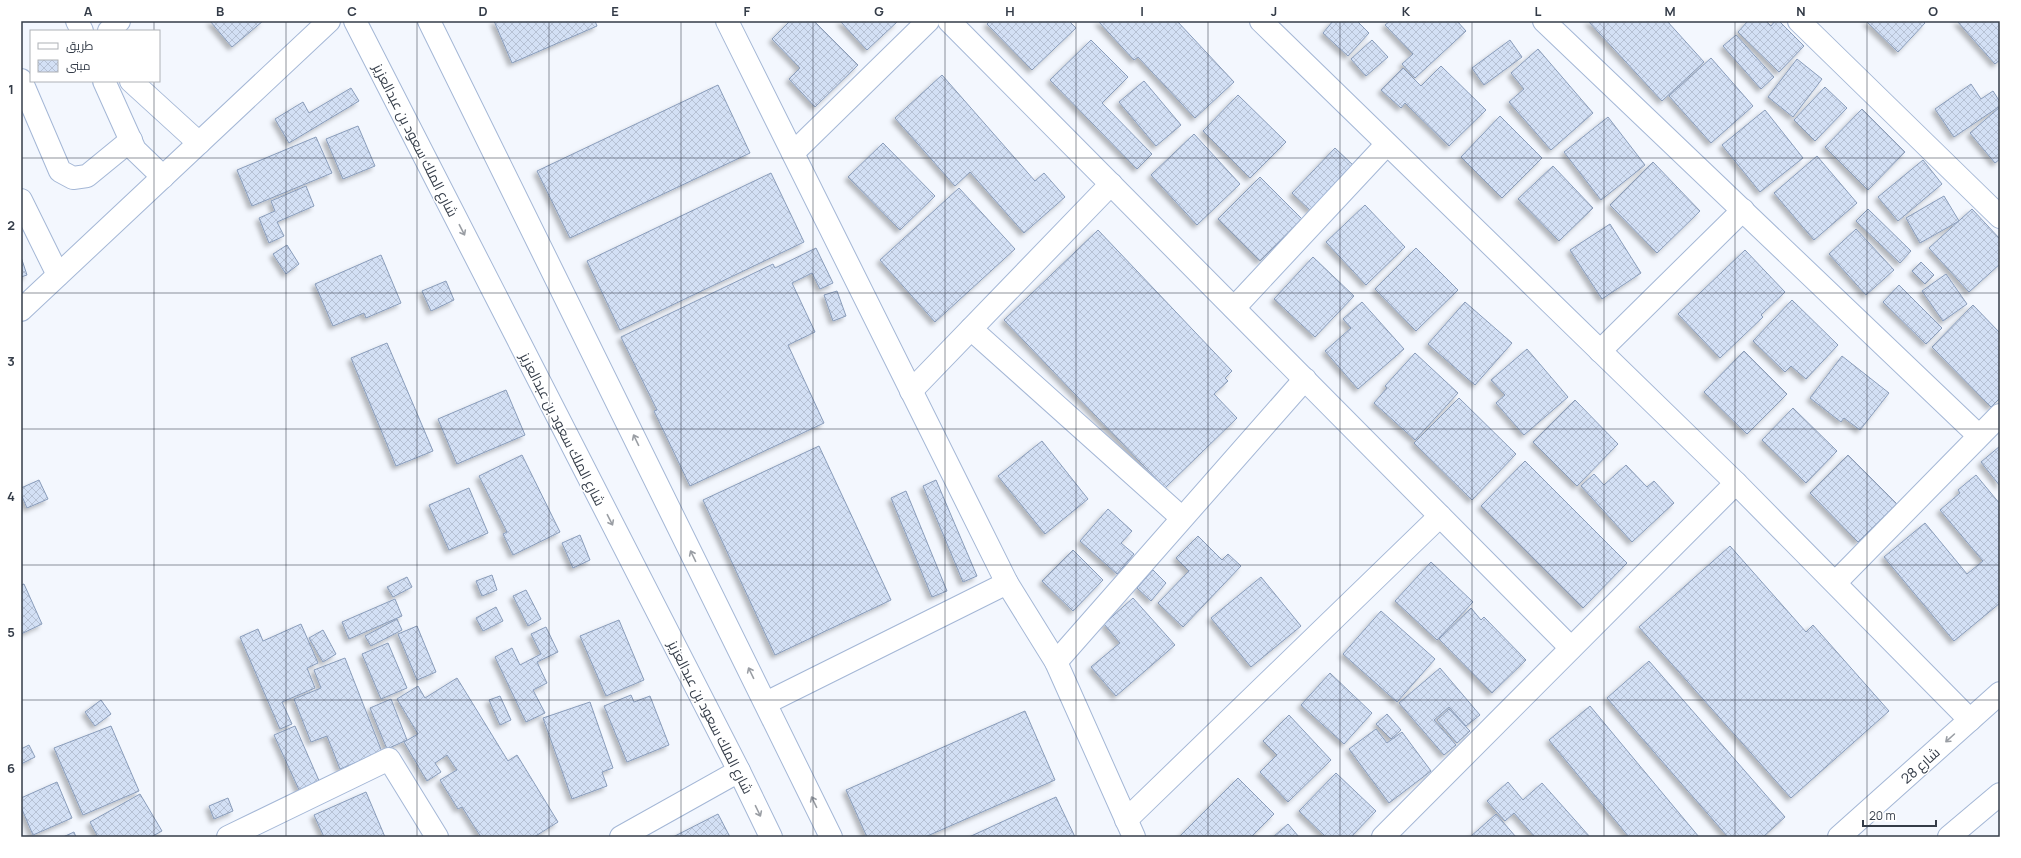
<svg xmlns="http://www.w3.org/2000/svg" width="2021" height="858" viewBox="0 0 2021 858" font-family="Manrope,Cairo,sans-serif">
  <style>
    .building { fill: url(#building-cross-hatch); stroke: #899cba; filter: url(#shadow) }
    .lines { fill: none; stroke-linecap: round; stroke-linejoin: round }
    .minor-casing { stroke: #a4b7d6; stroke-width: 24 }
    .major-casing { stroke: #a4b7d6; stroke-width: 24 }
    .minor { stroke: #fff; stroke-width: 22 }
    .major { stroke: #fff; stroke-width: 22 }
    .oneway { stroke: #9a9ea4 }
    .grid { fill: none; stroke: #343c48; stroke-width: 1; stroke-opacity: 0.55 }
    .labels { text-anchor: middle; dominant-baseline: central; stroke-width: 3; stroke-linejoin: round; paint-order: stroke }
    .street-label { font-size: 14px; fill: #343c48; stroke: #fff }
    .neatline { fill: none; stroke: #343c48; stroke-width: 1.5 }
    .grid-label { font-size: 13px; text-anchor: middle; font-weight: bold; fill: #343c48 }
  </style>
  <defs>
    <pattern id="building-cross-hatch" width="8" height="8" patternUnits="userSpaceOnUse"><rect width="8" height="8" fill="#d3e0f5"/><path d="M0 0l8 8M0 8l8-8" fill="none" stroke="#b6c1d4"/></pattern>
    <filter id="shadow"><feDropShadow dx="-3.5" dy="3.5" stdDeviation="2" flood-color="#0004"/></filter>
  </defs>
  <rect width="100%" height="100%" fill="#f3f7fe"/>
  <g class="building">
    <polygon points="210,21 263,21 232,47"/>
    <polygon points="494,21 595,21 597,26 512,63"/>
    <polygon points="790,21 814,21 858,65 815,107 789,79 800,68 772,39"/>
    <polygon points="840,21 898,21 867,50"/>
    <polygon points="990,21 1069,21 1076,28 1032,70 987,24"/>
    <polygon points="1098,21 1177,21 1234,82 1195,118 1138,57 1134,60"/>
    <polygon points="1333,21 1357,21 1369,33 1348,56 1323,33"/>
    <polygon points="1390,21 1457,21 1466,31 1415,78 1402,64 1413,54 1385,25"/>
    <polygon points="1588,21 1667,21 1704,62 1662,101"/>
    <polygon points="1748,21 1766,21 1771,26 1775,21 1779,21 1804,46 1779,72 1738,32"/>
    <polygon points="1866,21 1923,21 1925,23 1898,52"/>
    <polygon points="1957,21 2000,21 2000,60 1995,64"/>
    <polygon points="1736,35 1774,77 1761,89 1723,46"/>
    <polygon points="1091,40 1128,77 1102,103 1152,154 1137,169 1050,80"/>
    <polygon points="1372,40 1388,57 1366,76 1351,59"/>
    <polygon points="1510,40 1522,57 1484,85 1472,68"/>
    <polygon points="1538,49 1593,113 1551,150 1509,102 1524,89 1511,73"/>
    <polygon points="1711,58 1753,106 1711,143 1669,96"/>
    <polygon points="1797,59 1822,79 1793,117 1768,97"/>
    <polygon points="1441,66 1486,110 1449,146 1405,103 1401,108 1381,90 1403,68 1421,86"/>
    <polygon points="942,75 1035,181 1044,173 1065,197 1024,233 970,172 955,186 895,118"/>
    <polygon points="1144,81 1181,125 1156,146 1119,102"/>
    <polygon points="1971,84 1981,99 1993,91 2000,102 2000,106 1954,137 1935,109"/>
    <polygon points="718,85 750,153 570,238 537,171"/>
    <polygon points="1825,87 1847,108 1815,141 1794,120"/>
    <polygon points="351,88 359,101 289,143 275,119 303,102 309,113"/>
    <polygon points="1238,95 1286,142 1250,178 1203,131"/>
    <polygon points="2000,107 2000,159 1995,163 1970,133"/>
    <polygon points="1862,109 1905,152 1868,190 1825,147"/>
    <polygon points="1765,110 1803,158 1760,192 1722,145"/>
    <polygon points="1500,116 1542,158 1502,198 1461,157"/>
    <polygon points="1608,117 1645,165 1601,200 1564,152"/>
    <polygon points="358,126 375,166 343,179 326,139"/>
    <polygon points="1194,134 1240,184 1197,225 1151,175"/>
    <polygon points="316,137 332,173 252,206 237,170"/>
    <polygon points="883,143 935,196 900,230 848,177"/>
    <polygon points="1335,148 1354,166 1311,211 1292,193"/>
    <polygon points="1817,156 1857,203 1814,240 1774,193"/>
    <polygon points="1923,160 1942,184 1898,221 1878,197"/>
    <polygon points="1653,162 1700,211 1657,253 1610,205"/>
    <polygon points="1553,166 1593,208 1559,241 1518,199"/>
    <polygon points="771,173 804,242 620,330 587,261"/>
    <polygon points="1260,177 1302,219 1260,261 1218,219"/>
    <polygon points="306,186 314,206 277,222 284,236 269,243 259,218 275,211 271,201"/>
    <polygon points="959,188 1015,249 935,322 880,260"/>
    <polygon points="1944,196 1959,221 1920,243 1906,218"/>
    <polygon points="1365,205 1405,247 1366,285 1326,242"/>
    <polygon points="1868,209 1911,251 1900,263 1856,221"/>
    <polygon points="1972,209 2000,239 2000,264 1969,292 1929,248"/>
    <polygon points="1610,224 1641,273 1602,299 1570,250"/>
    <polygon points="1856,229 1894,270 1866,295 1829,254"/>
    <polygon points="1098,230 1232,371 1225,378 1228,381 1214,394 1237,418 1165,488 1004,320"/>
    <polygon points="287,245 299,264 286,274 273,254"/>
    <polygon points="816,248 833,283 820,289 812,273 792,283 815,332 788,345 824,423 690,486 654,411 657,410 621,337 773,264 775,268"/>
    <polygon points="1416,248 1458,290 1416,331 1375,289"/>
    <polygon points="1745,250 1785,292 1761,315 1763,317 1720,358 1678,314"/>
    <polygon points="381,255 401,303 366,318 364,313 333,326 315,284"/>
    <polygon points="21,257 27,275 21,277"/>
    <polygon points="1313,257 1354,296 1315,337 1274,299"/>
    <polygon points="1921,262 1934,275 1925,284 1912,271"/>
    <polygon points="1946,274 1967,304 1943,321 1922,291"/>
    <polygon points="446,281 454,300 431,311 422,291"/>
    <polygon points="1899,285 1942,328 1926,344 1883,302"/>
    <polygon points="837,291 846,316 833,321 824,295"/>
    <polygon points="1792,300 1838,345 1806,379 1791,366 1785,372 1753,341"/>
    <polygon points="1362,302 1404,349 1358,389 1325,351 1351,328 1343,319"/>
    <polygon points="1465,302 1512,343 1475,385 1428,344"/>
    <polygon points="1973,305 2000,333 2000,398 1991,407 1932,347"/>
    <polygon points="387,343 433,451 396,466 351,358"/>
    <polygon points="1527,349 1568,397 1524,435 1496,403 1505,395 1491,380"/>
    <polygon points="1744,351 1787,394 1747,434 1704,392"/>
    <polygon points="1415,353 1458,393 1415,440 1374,403 1387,388 1385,386"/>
    <polygon points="1842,356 1889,393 1860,430 1844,418 1841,422 1810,398"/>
    <polygon points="506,390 525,435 457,464 438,419"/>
    <polygon points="1459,398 1516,454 1472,500 1414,443"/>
    <polygon points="1575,400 1618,444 1577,486 1533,442"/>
    <polygon points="1793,408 1837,451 1806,483 1762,440"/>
    <polygon points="1042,441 1088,499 1045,534 998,476"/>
    <polygon points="819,446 891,600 775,655 703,500"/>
    <polygon points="2000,446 2000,486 1981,462"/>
    <polygon points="522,455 560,532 513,555 503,534 507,532 479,476"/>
    <polygon points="1848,455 1897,504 1858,542 1810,493"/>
    <polygon points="1525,461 1627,563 1583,608 1481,506"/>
    <polygon points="1626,465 1647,487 1654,481 1674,503 1632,542 1581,486 1594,474 1604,485"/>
    <polygon points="1976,475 2000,504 2000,603 1954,641 1884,557 1925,523 1967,574 1983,561 1940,510 1960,493 1958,490"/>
    <polygon points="39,480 48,499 27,508 21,494 21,488"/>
    <polygon points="936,480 977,576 963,582 923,486"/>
    <polygon points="469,488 488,533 449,550 429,505"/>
    <polygon points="906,491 947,591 932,597 891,498"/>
    <polygon points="1108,509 1132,531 1121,543 1134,554 1117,574 1080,541"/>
    <polygon points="580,535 590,560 573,568 562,543"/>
    <polygon points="1198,536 1222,560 1228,554 1241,566 1183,627 1158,603 1189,571 1176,558"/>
    <polygon points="1730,546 1806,632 1813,625 1889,711 1791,798 1639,627"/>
    <polygon points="1073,550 1103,580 1073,611 1042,581"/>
    <polygon points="1431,562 1473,602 1437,640 1395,601"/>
    <polygon points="1153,570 1166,583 1151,601 1137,588"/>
    <polygon points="492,575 497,590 482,596 476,581"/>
    <polygon points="407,577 412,587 393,597 387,587"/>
    <polygon points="1261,577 1301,626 1251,667 1211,618"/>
    <polygon points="24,584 42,624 21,634 21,585"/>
    <polygon points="526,590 541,619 528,626 513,596"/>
    <polygon points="1133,598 1175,645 1116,696 1091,667 1120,643 1104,624"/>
    <polygon points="395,599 402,616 349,639 342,622"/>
    <polygon points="496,607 503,621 483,631 476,618"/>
    <polygon points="1471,608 1481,620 1484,617 1526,660 1492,693 1439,639"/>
    <polygon points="1381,611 1435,659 1397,702 1343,654"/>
    <polygon points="397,619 402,630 371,646 365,636"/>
    <polygon points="619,620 644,680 606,696 580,636"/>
    <polygon points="301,624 318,663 307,668 315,688 282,702 292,724 280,729 240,637 258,629 263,641"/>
    <polygon points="417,626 436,672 417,680 398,634"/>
    <polygon points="546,627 558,652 537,662 547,683 533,690 545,713 526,722 495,657 512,648 520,665 541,654 531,634"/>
    <polygon points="323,630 336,654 323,662 309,638"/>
    <polygon points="388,643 407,688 381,699 362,654"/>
    <polygon points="345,658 382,752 340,769 327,736 311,742 294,699 321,688 314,670"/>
    <polygon points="1649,661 1785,817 1763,837 1728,837 1607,698"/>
    <polygon points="1440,668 1480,715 1466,726 1449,707 1434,720 1456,745 1444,755 1399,703"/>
    <polygon points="1330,673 1372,713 1344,744 1301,705"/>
    <polygon points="457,678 508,761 517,755 558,822 534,837 481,837 462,807 458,809 440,780 457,770 447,755 435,763 441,772 427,781 404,742 418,734 397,699 418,686 425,698"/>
    <polygon points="631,695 634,702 650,696 669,745 627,762 604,706"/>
    <polygon points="500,696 511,720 500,725 489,700"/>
    <polygon points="391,699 407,740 387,749 370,708"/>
    <polygon points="101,700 111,714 95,726 85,712"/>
    <polygon points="590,702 613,768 602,772 607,786 572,799 543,718"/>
    <polygon points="1590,706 1699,837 1629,837 1549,740"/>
    <polygon points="1449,709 1470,731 1457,743 1437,720"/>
    <polygon points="1025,711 1055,780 925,837 867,837 846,790"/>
    <polygon points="1387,714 1401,730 1391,739 1376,724"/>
    <polygon points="1289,715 1331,760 1288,802 1260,772 1277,755 1263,741"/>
    <polygon points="111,726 139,791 83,815 54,748"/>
    <polygon points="295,726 320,783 300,792 274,735"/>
    <polygon points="1376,729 1387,743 1402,732 1431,771 1389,803 1349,749"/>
    <polygon points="29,745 35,757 21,764 21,749"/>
    <polygon points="1336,773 1376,811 1351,837 1326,837 1299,811"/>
    <polygon points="1238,778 1274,814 1251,837 1179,837"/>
    <polygon points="57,782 72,818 33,835 21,807 21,798"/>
    <polygon points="1508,782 1523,800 1542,783 1590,837 1535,837 1514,813 1505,821 1487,801"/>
    <polygon points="366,792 385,837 324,837 314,815"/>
    <polygon points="140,794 162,831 151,837 98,837 90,822"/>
    <polygon points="1056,797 1075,837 969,837"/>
    <polygon points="228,798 233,811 214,819 209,806"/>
    <polygon points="718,814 730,837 673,837"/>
    <polygon points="1496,814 1516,837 1470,837"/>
    <polygon points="1288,824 1299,837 1273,837"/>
    <polygon points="74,832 76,837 63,837"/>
  </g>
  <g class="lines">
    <defs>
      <g id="minor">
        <polyline points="77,21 82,31"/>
        <polyline points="727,21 1007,583 1056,662 1134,837"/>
        <polyline points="949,21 1571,648"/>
        <polyline points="1261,21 1736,483 1970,720"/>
        <polyline points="1544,21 1978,435"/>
        <polyline points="1799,21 2000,217"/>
        <polyline points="109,31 119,21"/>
        <polyline points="21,80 60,171 73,178 87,176 131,140"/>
        <polyline points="104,81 135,150 163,177"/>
        <polyline points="131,81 199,143"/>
        <polyline points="793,153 928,21"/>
        <polyline points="21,200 58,275"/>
        <polyline points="1234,308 1387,144"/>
        <polyline points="21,310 329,21"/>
        <polyline points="971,329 1182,518"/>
        <polyline points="1600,351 1743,210"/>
        <polyline points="911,391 1111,184"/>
        <polyline points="1836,582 2000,415"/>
        <polyline points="1056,662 1305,379"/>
        <polyline points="766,703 1007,583"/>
        <polyline points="1126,820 1440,516"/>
        <polyline points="228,837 389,759 437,837"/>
        <polyline points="621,837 739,771"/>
        <polyline points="1383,837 1736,483"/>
      </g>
      <g id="major">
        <polyline points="355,21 739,771 771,837"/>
        <polyline points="429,21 831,837"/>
        <polyline points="1839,837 2000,693"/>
        <polyline points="1949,837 2000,794"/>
      </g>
    </defs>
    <use href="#minor" class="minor-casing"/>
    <use href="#major" class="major-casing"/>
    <use href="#minor" class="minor"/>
    <use href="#major" class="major"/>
  </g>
  <defs><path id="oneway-shaft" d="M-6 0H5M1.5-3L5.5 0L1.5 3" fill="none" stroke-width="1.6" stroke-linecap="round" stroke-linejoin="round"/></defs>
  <g class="oneway">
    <use href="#oneway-shaft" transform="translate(462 230) rotate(63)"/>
    <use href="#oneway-shaft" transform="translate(636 440) rotate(-116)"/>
    <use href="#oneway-shaft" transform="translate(610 520) rotate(63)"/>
    <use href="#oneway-shaft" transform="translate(693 556) rotate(-116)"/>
    <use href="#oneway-shaft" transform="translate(751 673) rotate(-116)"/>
    <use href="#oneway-shaft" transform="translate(1950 738) rotate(138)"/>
    <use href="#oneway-shaft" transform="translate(814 802) rotate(-116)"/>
    <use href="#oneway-shaft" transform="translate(758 811) rotate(64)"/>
  </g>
  <path class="grid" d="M154 21V31M286 21V837M417 21V837M549 21V837M681 21V837M813 21V837M945 21V837M1076 21V837M1208 21V837M1340 21V837M1472 21V837M1604 21V837M1735 21V837M1867 21V837M154 81V837M21 158H2000M21 293H2000M21 429H2000M21 565H2000M21 700H2000"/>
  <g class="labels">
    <g class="street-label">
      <text transform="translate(416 140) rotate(63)">شارع الملك سعود بن عبدالعزيز</text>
      <text transform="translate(563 429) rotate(63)">شارع الملك سعود بن عبدالعزيز</text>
      <text transform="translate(711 717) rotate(63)">شارع الملك سعود بن عبدالعزيز</text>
      <text transform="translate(1920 765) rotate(-42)">شارع 28</text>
    </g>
  </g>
  <rect width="2021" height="858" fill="none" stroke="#ffffff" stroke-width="44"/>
  <rect x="30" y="30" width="130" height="52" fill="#ffffff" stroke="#aeb1b6"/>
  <rect x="38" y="43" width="20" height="6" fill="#ffffff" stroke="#aeb1b6"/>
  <text x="66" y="50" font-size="12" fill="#343c48">طريق</text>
  <rect x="38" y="60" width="20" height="12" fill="url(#building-cross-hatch)" stroke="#aeb1b6"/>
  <text x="66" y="70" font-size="12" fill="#343c48">مبنى</text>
  <path d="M1863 820v6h73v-6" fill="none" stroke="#343c48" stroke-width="2"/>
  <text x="1869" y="820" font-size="12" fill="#343c48" stroke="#ffffff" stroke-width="3" paint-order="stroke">20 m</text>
  <rect x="22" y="22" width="1977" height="814" class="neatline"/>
  <g class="grid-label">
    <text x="88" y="16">A</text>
    <text x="220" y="16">B</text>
    <text x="352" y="16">C</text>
    <text x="483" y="16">D</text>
    <text x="615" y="16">E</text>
    <text x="747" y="16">F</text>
    <text x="879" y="16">G</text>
    <text x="1010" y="16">H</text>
    <text x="1142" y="16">I</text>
    <text x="1274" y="16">J</text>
    <text x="1406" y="16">K</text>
    <text x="1538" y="16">L</text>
    <text x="1670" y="16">M</text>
    <text x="1801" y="16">N</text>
    <text x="1933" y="16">O</text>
    <text x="11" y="94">1</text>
    <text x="11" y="230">2</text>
    <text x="11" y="366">3</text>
    <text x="11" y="501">4</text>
    <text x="11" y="637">5</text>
    <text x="11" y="773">6</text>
  </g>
</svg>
